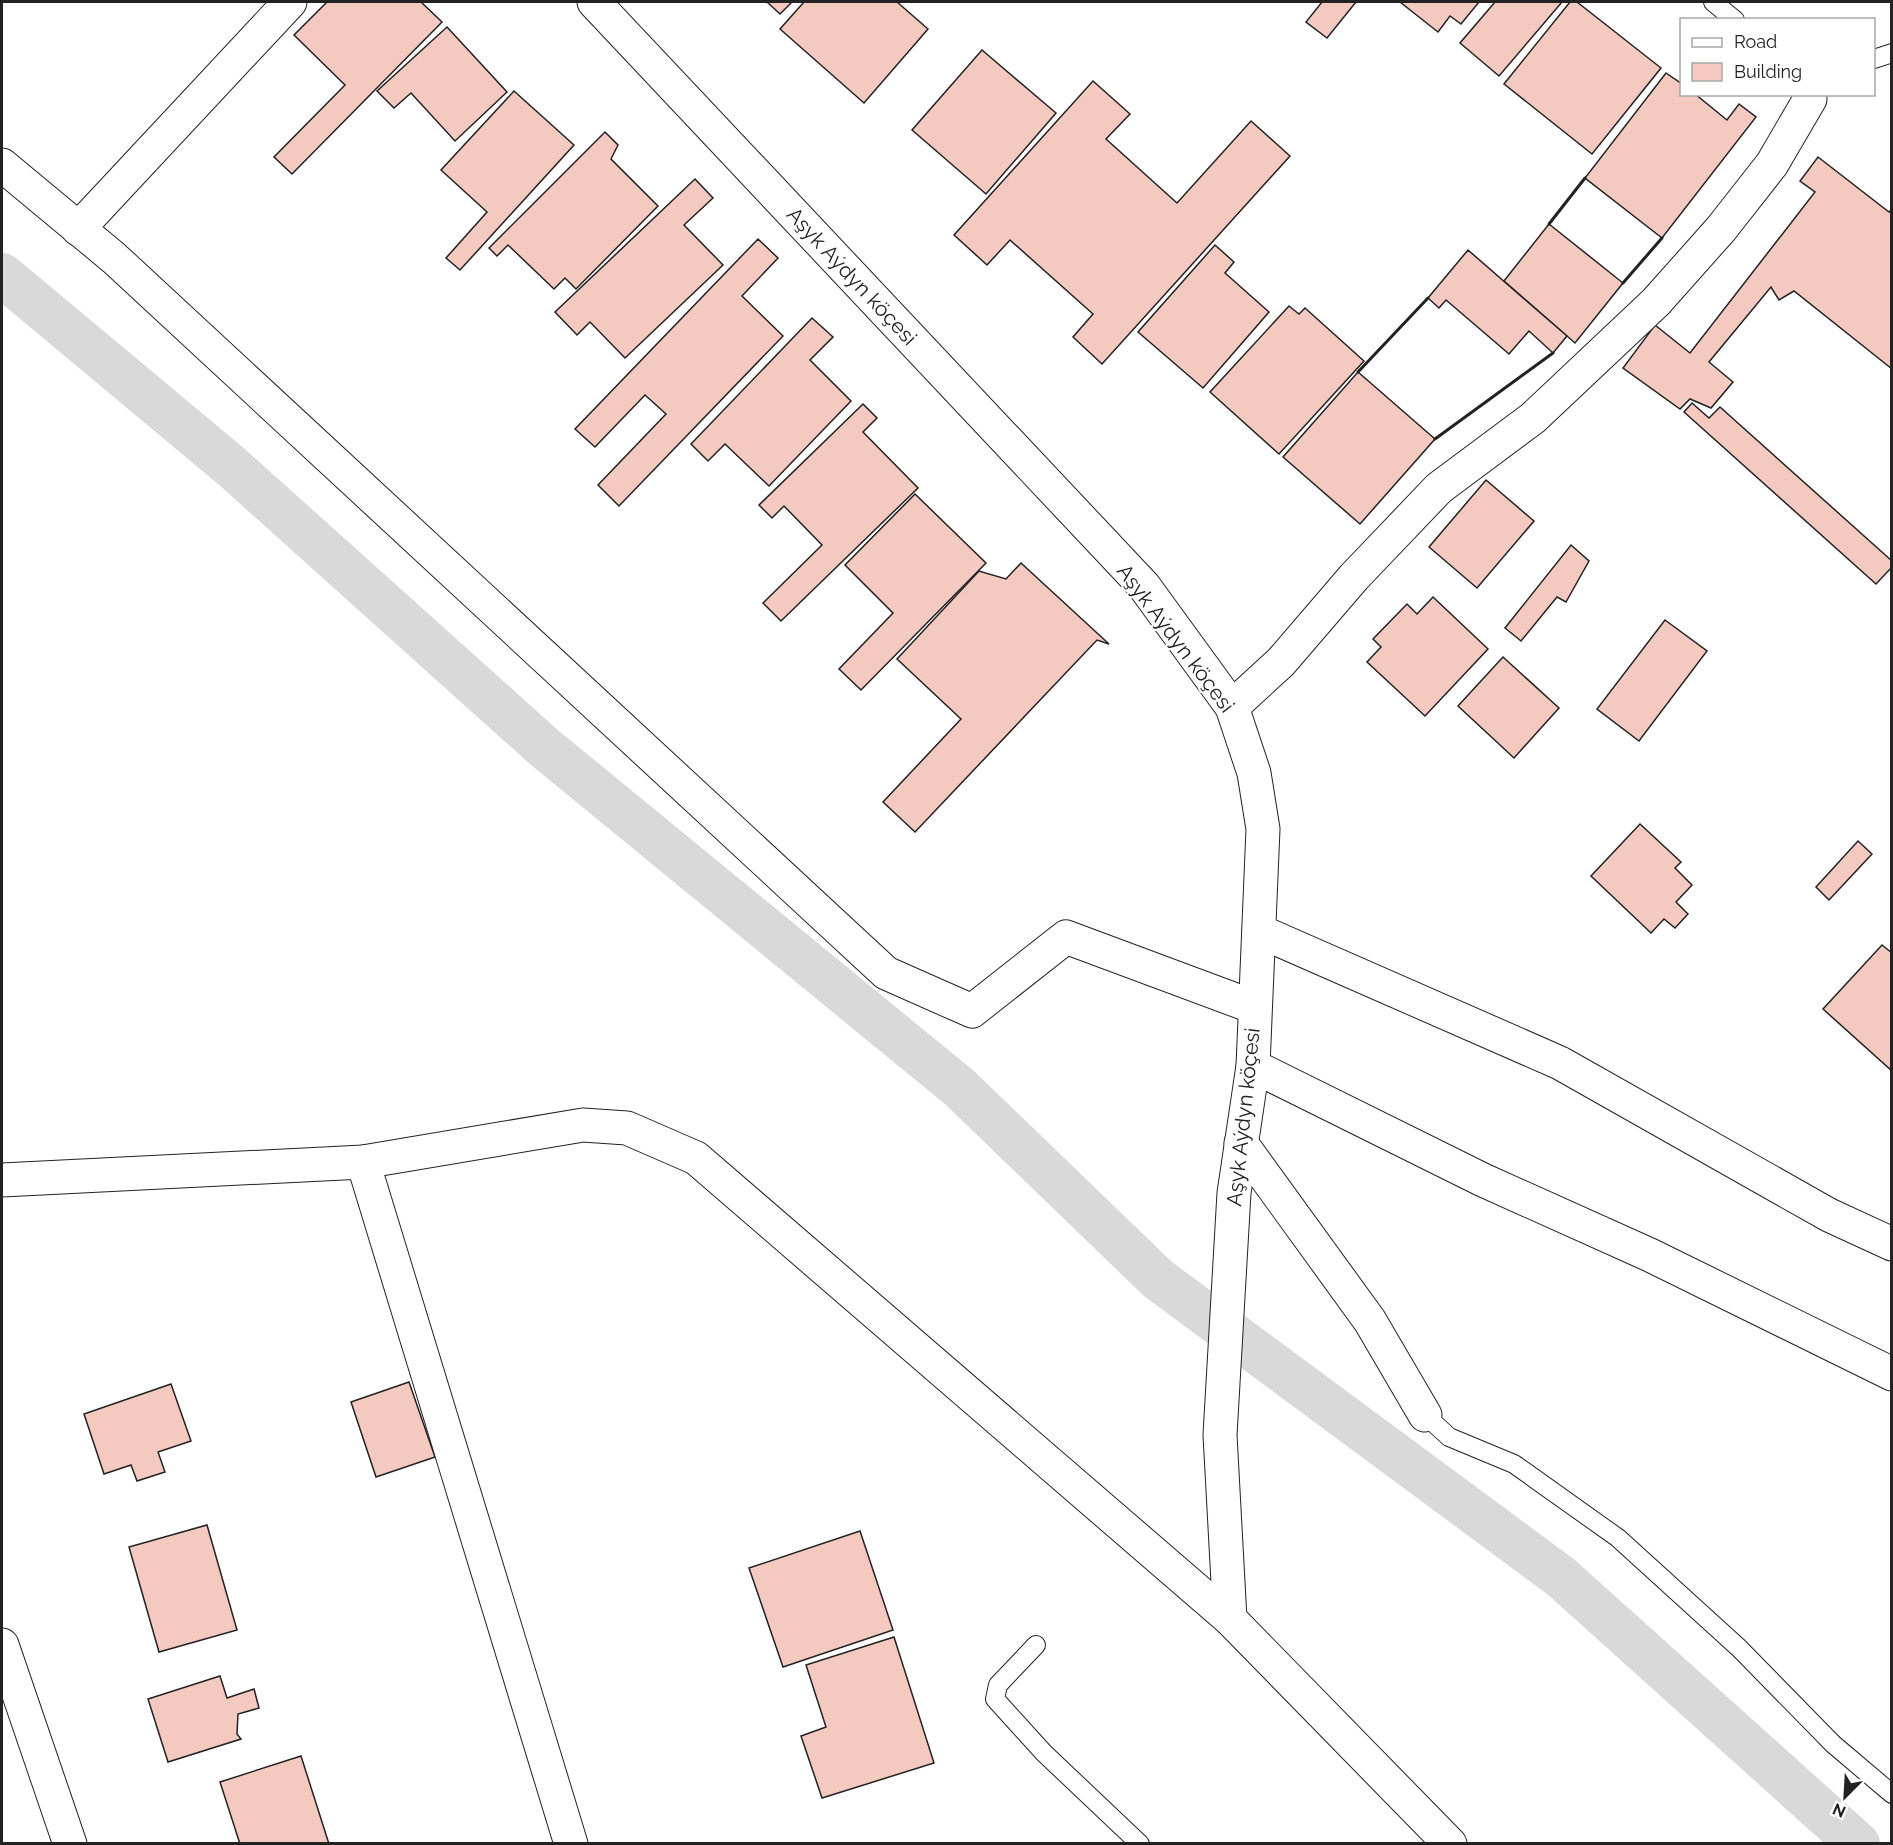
<svg xmlns="http://www.w3.org/2000/svg" width="1893" height="1845" viewBox="0 0 1893 1845" font-family="Raleway,sans-serif">
  <style>
    .lines { fill: none; stroke-linecap: round; stroke-linejoin: round }
    .canal { stroke: #d9d9d9; stroke-width: 44 }
    .building { fill: #f3c9c0; stroke: #222; stroke-width: 1.5 }
    .lane-casing { stroke: #222; stroke-width: 20 }
    .street-casing { stroke: #222; stroke-width: 35 }
    .secondary-casing { stroke: #222; stroke-width: 35 }
    .lane { stroke: #fff; stroke-width: 18 }
    .street { stroke: #fff; stroke-width: 33 }
    .secondary { stroke: #fff; stroke-width: 33 }
    .wall { stroke: #222; stroke-width: 3 }
    .labels { text-anchor: middle; dominant-baseline: central; stroke-width: 4.5; stroke-linejoin: round; paint-order: stroke }
    .street-label { font-size: 21px; fill: #222; stroke: #fff }
  </style>
  <rect width="100%" height="100%" fill="#fff"/>
  <g class="lines">
    <polyline class="canal" points="2,275 232,467 545,748 960,1088 1158,1279 1561,1577 1858,1844"/>
  </g>
  <g class="building">
    <polygon points="327,2 421,2 442,22 292,174 274,157 345,85 294,35"/>
    <polygon points="767,2 792,2 780,14"/>
    <polygon points="804,2 897,2 928,29 864,103 780,29"/>
    <polygon points="1322,2 1356,2 1327,38 1306,22"/>
    <polygon points="1400,2 1479,2 1461,24 1450,16 1438,32"/>
    <polygon points="1495,2 1562,2 1499,76 1460,43"/>
    <polygon points="1570,2 1577,2 1661,68 1592,154 1504,84"/>
    <polygon points="447,27 507,92 455,141 411,93 394,108 377,91"/>
    <polygon points="982,50 1056,113 986,194 912,130"/>
    <polygon points="1666,73 1682,84 1682,94 1695,94 1727,120 1739,104 1756,117 1662,238 1585,178"/>
    <polygon points="1093,81 1130,114 1106,139 1177,203 1251,121 1290,156 1102,364 1073,337 1093,314 1010,240 987,265 954,235"/>
    <polygon points="514,91 574,145 460,270 446,258 487,212 441,170"/>
    <polygon points="605,132 618,145 611,159 658,206 576,289 565,278 554,289 508,245 497,256 489,248"/>
    <polygon points="1818,157 1889,212 1892,209 1892,369 1794,291 1779,300 1771,287 1709,362 1733,382 1711,408 1690,399 1680,409 1623,368 1655,325 1690,353 1815,192 1800,181"/>
    <polygon points="695,179 713,198 684,225 723,265 625,358 590,322 577,335 555,312"/>
    <polygon points="1549,224 1623,283 1575,343 1504,281"/>
    <polygon points="758,239 778,258 742,296 783,336 619,506 598,485 666,414 645,395 595,447 575,429"/>
    <polygon points="1215,245 1234,262 1225,273 1269,312 1203,388 1138,332"/>
    <polygon points="1468,250 1567,336 1553,353 1529,331 1509,354 1446,300 1439,308 1428,298"/>
    <polygon points="1289,306 1299,314 1305,308 1364,361 1279,454 1210,392"/>
    <polygon points="812,318 833,337 810,360 851,401 769,486 725,444 708,461 691,444"/>
    <polygon points="1358,372 1435,439 1360,524 1283,457"/>
    <polygon points="1692,403 1709,418 1720,407 1892,561 1892,567 1876,584 1684,412"/>
    <polygon points="863,404 877,418 863,432 918,488 781,621 763,603 822,545 784,506 772,518 759,505"/>
    <polygon points="1486,480 1534,521 1477,588 1429,547"/>
    <polygon points="915,494 986,563 861,690 839,669 893,613 845,565"/>
    <polygon points="1571,545 1589,561 1566,602 1557,597 1521,641 1505,628"/>
    <polygon points="1021,563 1109,644 1097,640 915,832 883,802 961,719 897,659 979,571 1006,579"/>
    <polygon points="1433,597 1488,649 1425,716 1367,662 1381,647 1373,639 1407,604 1417,614"/>
    <polygon points="1665,620 1707,651 1639,741 1597,709"/>
    <polygon points="1503,657 1559,708 1514,758 1458,706"/>
    <polygon points="1640,824 1681,862 1675,868 1692,885 1676,902 1688,914 1675,928 1664,919 1651,933 1591,876"/>
    <polygon points="1858,841 1872,854 1829,900 1816,887"/>
    <polygon points="1882,945 1892,953 1892,1071 1823,1009"/>
    <polygon points="409,1382 435,1457 376,1477 351,1402"/>
    <polygon points="171,1384 191,1441 158,1452 165,1472 137,1481 131,1465 104,1474 84,1414"/>
    <polygon points="207,1525 237,1630 159,1652 129,1547"/>
    <polygon points="860,1531 893,1630 783,1667 749,1568"/>
    <polygon points="894,1637 934,1763 822,1798 801,1736 826,1727 806,1665"/>
    <polygon points="220,1676 227,1698 254,1689 259,1708 238,1714 237,1734 241,1739 168,1762 148,1699"/>
    <polygon points="301,1756 329,1844 240,1844 220,1782"/>
  </g>
  <g class="lines">
    <defs>
      <g id="lane">
        <polyline points="1713,2 1735,20"/>
        <polyline points="1874,59 1892,53"/>
        <polyline points="1425,1415 1449,1437 1514,1464 1618,1538 1739,1648 1833,1744 1892,1794"/>
        <polyline points="1036,1645 998,1685 995,1699 1044,1753 1140,1844"/>
      </g>
      <g id="street">
        <polyline points="2,165 114,258 886,973 972,1011 1066,937 1254,1007"/>
        <polyline points="78,229 290,2"/>
        <polyline points="1232,707 1281,662 1354,577 1439,488 1533,418 1656,302 1721,229 1772,164 1810,99"/>
        <polyline points="1259,931 1560,1063 1829,1215 1892,1244"/>
        <polyline points="1253,1066 1483,1180 1650,1255 1892,1374"/>
        <polyline points="1241,1143 1370,1321 1425,1415"/>
        <polyline points="363,1162 571,1844"/>
        <polyline points="2,1645 70,1844"/>
      </g>
      <g id="secondary">
        <polyline points="594,2 1144,586 1232,707 1254,773 1263,829 1253,1066 1234,1193 1220,1435 1230,1619"/>
        <polyline points="2,1180 363,1162 583,1125 627,1128 696,1158 1230,1619 1450,1844"/>
      </g>
    </defs>
    <use href="#lane" class="lane-casing"/>
    <use href="#street" class="street-casing"/>
    <use href="#secondary" class="secondary-casing"/>
    <use href="#lane" class="lane"/>
    <use href="#street" class="street"/>
    <use href="#secondary" class="secondary"/>
    <g class="wall">
      <polyline points="1549,224 1585,178"/>
      <polyline points="1623,283 1662,238"/>
      <polyline points="1358,372 1428,298"/>
      <polyline points="1435,439 1553,353"/>
    </g>
  </g>
  <g class="labels">
    <g class="street-label">
      <text transform="translate(852 276) rotate(47)">Aşyk Aýdyn köçesi</text>
      <text transform="translate(1176 638) rotate(53)">Aşyk Aýdyn köçesi</text>
      <text transform="translate(1243 1117) rotate(-84)">Aşyk Aýdyn köçesi</text>
    </g>
  </g>
  <rect width="1893" height="1845" fill="none" stroke="#222222" stroke-width="6"/>
  <rect x="1680" y="18" width="195" height="78" fill="#ffffff" stroke="#a7a7a7" stroke-width="1.5"/>
  <rect x="1692" y="38" width="30" height="9" fill="#ffffff" stroke="#a7a7a7" stroke-width="1.5"/>
  <text x="1734" y="48" font-size="18" fill="#222222">Road</text>
  <rect x="1692" y="63" width="30" height="18" fill="#f3c9c0" stroke="#a7a7a7" stroke-width="1.5"/>
  <text x="1734" y="78" font-size="18" fill="#222222">Building</text>
  <g transform="translate(1845 1797) rotate(204)" stroke="#ffffff" stroke-width="4.5" paint-order="stroke">
  <path d="M0-4.5L10 22L0 15L-10 22Z" fill="#222222"/>
  <text y="-9" font-size="16" font-weight="bold" text-anchor="middle" fill="#222222">N</text>
  </g>
</svg>
